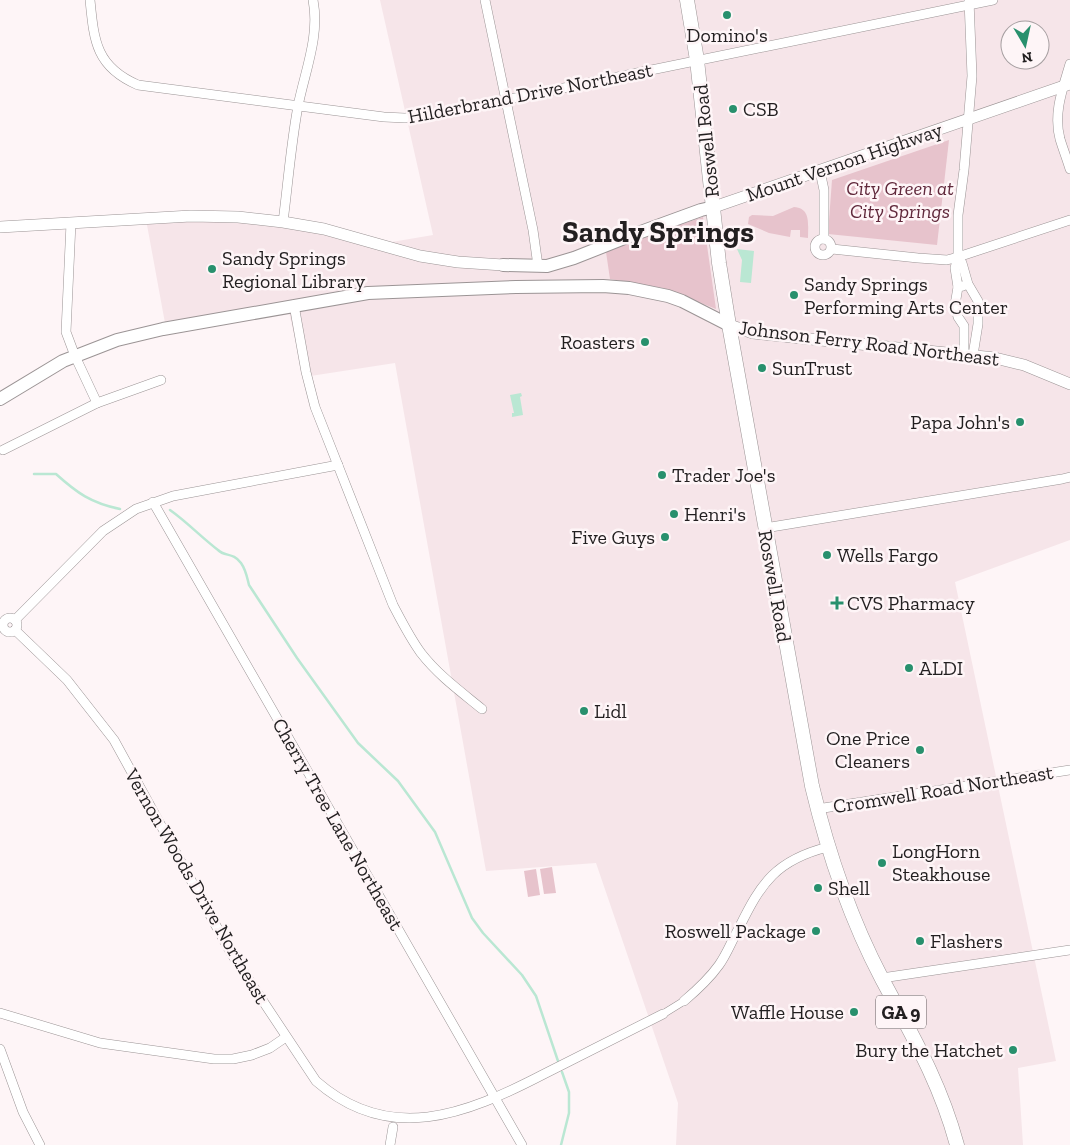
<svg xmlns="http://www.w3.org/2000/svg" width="1070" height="1145" viewBox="0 0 1070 1145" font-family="'Zilla Slab',serif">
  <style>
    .built { fill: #f6e5e9; fill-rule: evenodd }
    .green { fill: #e7c3cc }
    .water { fill: #bae7d3 }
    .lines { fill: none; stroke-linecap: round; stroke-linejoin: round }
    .stream { stroke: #bae7d3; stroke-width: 2.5 }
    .pedestrian-casing { stroke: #9b9495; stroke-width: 8 }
    .minor-casing { stroke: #9b9495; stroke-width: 10 }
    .tertiary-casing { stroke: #9b9495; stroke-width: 12 }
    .secondary-casing { stroke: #9b9495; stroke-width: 14 }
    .primary-casing { stroke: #9b9495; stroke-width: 15 }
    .pedestrian { stroke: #fff; stroke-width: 7 }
    .minor { stroke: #fff; stroke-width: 9 }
    .tertiary { stroke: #fff; stroke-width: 11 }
    .secondary { stroke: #fff; stroke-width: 12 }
    .primary { stroke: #fff; stroke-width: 14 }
    .poi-dot { fill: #28906d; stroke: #fef5f7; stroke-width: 2 }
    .labels { text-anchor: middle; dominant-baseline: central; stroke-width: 5; stroke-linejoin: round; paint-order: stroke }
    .shield { fill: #fef5f7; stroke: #645f60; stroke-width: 1 }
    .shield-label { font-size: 19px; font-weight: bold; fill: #221f20 }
    .poi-label { font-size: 20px; fill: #221f20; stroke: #fef5f7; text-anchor: start }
    .street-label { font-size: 20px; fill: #221f20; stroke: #fef5f7 }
    .park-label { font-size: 20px; font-style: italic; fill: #60283b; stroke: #fef5f7 }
    .town-label { font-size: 30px; font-weight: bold; fill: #221f20; stroke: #fef5f7 }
  </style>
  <rect width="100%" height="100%" fill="#fef5f7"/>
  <path class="built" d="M380 0H1070V540L955 582 1056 1061 1018 1068 1023 1145H676L678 1103 596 863 486 871 395 363 304 377 287 304 165 323 145 214 295 221 380 244 433 235ZM1010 30H1040V60H1010Z"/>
  <g class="green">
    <polygon points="949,140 937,245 828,234 832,180"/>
    <path d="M794 207C811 208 808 224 808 238L800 237V230H791L790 237 769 233 748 224 749 217 752 215 773 216Z"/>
    <polygon points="703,217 716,309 663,288 610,279 606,252 637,239"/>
    <polygon points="552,867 556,893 544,894 540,869"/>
    <polygon points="536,869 540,895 528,897 524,871"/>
  </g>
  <g class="water">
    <polygon points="737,249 754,251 751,283 740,282 742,260"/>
    <polygon points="521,393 522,396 520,397 523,415 512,417 512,413 514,413 510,395"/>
  </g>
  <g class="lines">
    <g class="stream">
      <path d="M34 474H56C77 493 91 503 120 509"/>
      <path d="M170 510C187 522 201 537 218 550 225 557 233 552 241 563 246 570 247 577 249 585L297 658 358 743 398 781 435 832 472 918 483 933 522 975 536 996 558 1061"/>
      <polyline points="561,1145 569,1113 569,1092 562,1072"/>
    </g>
    <defs>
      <polyline id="pedestrian" points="663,1014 684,1001"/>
      <g id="minor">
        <path d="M90 0C94 41 96 67 138 85L384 117 405 118 427 116 993 0"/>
        <polyline points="485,0 533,230 538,266"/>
        <path d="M1070 64C1063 88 1053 113 1060 139 1063 149 1067 159 1070 169"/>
        <polyline points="820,171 824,190 824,239"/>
        <path d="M283 222C288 183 291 144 298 106 305 71 320 36 313 0"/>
        <polyline points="71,223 66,332 75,356 97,403"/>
        <circle cx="823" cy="247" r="8"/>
        <polyline points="832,249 918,258 947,260 958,257 1070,220"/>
        <polyline points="958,257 962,263 968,284 978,301 978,324 973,355"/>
        <polyline points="963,286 958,287 955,305 958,317 964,326 964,354"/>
        <polyline points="958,287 955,268 958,257 958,215 964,170 972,76 969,0"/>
        <path d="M294 305 306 372 315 407 393 605C402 622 410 638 421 653 438 675 460 691 482 709"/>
        <polyline points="3,450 97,403 161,380"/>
        <polyline points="153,502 522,1145"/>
        <polyline points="765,528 1062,479 1070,477"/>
        <circle cx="10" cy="625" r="7"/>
        <polyline points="15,620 103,531 136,509 173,496 338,465"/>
        <path d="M15 630 67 680 114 740 231 953 316 1081C389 1145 465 1115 544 1074 584 1054 623 1034 663 1014"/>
        <polyline points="817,809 1070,770"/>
        <polyline points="882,978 1070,950"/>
        <path d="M684 1001C697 990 709 979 719 965 727 954 732 940 739 928 761 883 776 860 828 847"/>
        <polyline points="0,1013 100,1043 214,1059 233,1059 252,1055 270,1048 286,1037"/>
        <polyline points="0,1049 23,1112 40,1145"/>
        <polyline points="390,1145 393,1127"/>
      </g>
      <g id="tertiary">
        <polyline points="714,207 1070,84"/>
        <polyline points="0,227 191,216 238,217 283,222 324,229 420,256 458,262 503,265"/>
        <polyline points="729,325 753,333 995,358 1024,365 1070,384"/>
      </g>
      <g id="secondary">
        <polyline points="503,265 547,266 574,258 627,237 701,210 714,207"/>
        <polyline points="0,399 63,361 117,340 163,329 368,293 516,287 603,286 629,288 668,296 682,301 729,325"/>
      </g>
      <path id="primary" d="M687 0 697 60 719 263 729 325 812 786C828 853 850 918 882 979 912 1035 940 1082 957 1145"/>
    </defs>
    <use href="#pedestrian" class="pedestrian-casing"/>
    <use href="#minor" class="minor-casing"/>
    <use href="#tertiary" class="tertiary-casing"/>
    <use href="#secondary" class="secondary-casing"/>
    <use href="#primary" class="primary-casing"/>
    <use href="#pedestrian" class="pedestrian"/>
    <use href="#minor" class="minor"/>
    <use href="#tertiary" class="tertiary"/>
    <use href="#secondary" class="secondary"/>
    <use href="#primary" class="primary"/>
  </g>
  <g class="poi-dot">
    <circle cx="727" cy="15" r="5"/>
    <circle cx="733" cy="109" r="5"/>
    <circle cx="212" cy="269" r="5"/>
    <circle cx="794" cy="295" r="5"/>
    <circle cx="645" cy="342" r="5"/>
    <circle cx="762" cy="368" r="5"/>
    <circle cx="1020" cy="422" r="5"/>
    <circle cx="662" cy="475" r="5"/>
    <circle cx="674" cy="514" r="5"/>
    <circle cx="665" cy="537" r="5"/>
    <circle cx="827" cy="555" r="5"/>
    <path d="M834.5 595.5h5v5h5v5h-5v5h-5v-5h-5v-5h5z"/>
    <circle cx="909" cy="668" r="5"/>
    <circle cx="584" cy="711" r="5"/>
    <circle cx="920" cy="750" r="5"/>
    <circle cx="882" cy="863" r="5"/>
    <circle cx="818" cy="888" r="5"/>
    <circle cx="816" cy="931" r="5"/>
    <circle cx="920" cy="941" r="5"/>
    <circle cx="854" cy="1012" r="5"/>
    <circle cx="1013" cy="1050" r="5"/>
  </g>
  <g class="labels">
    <rect class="shield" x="876" y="995.5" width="50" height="33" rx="4"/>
    <g class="shield-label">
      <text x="901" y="1012">GA 9</text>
    </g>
    <g class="poi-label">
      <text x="727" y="35" text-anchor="middle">Domino's</text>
      <text x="743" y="109">CSB</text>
      <text x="222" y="258">Sandy Springs<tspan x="222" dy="23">Regional Library</tspan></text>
      <text x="804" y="284">Sandy Springs<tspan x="804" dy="23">Performing Arts Center</tspan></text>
      <text x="635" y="342" text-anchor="end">Roasters</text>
      <text x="772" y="368">SunTrust</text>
      <text x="1010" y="422" text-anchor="end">Papa John's</text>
      <text x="672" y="475">Trader Joe's</text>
      <text x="684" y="514">Henri's</text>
      <text x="655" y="537" text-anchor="end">Five Guys</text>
      <text x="837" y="555">Wells Fargo</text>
      <text x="847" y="603">CVS Pharmacy</text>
      <text x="919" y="668">ALDI</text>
      <text x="594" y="711">Lidl</text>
      <text x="910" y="738" text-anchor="end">One Price<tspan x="910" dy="23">Cleaners</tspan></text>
      <text x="892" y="851">LongHorn<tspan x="892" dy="23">Steakhouse</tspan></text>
      <text x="828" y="888">Shell</text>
      <text x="806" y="931" text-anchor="end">Roswell Package</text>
      <text x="930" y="941">Flashers</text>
      <text x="844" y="1012" text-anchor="end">Waffle House</text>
      <text x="1003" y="1050" text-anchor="end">Bury the Hatchet</text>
    </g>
    <g class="street-label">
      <text transform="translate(530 93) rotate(-11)">Hilderbrand Drive Northeast</text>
      <text transform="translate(706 141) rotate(-96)">Roswell Road</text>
      <text transform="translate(844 162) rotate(-19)">Mount Vernon Highway</text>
      <text transform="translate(869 343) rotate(7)">Johnson Ferry Road Northeast</text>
      <text transform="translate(775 586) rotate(80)">Roswell Road</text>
      <text transform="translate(943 789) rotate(-9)">Cromwell Road Northeast</text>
      <text transform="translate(338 824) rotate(60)">Cherry Tree Lane Northeast</text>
      <text transform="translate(197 886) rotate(60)">Vernon Woods Drive Northeast</text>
    </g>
    <g class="park-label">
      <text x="900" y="188">City Green at<tspan x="900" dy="23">City Springs</tspan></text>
    </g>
    <g class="town-label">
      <text x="658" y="232">Sandy Springs</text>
    </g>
  </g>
  <g transform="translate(1025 45) rotate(171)"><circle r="24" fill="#fef5f7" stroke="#a69fa1"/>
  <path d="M0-4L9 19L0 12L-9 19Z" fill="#28906d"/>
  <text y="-8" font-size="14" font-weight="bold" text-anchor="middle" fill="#221f20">N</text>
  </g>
</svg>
